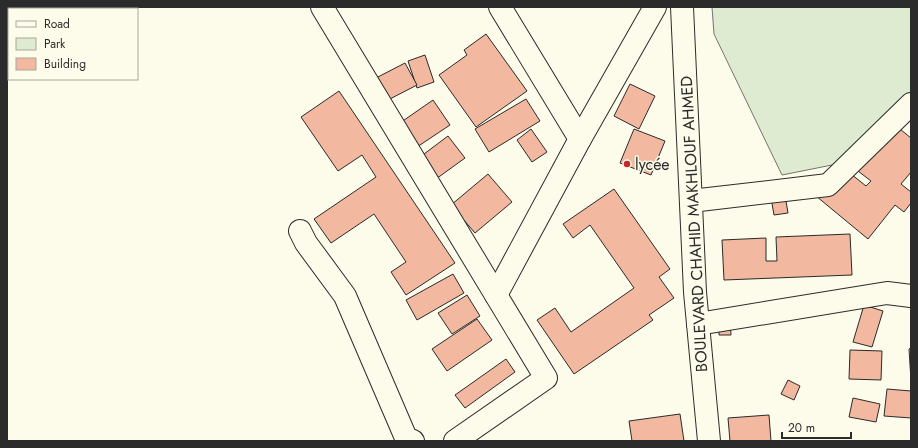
<svg xmlns="http://www.w3.org/2000/svg" width="918" height="448" viewBox="0 0 918 448" font-family="Jost,sans-serif">
  <style>
    .green { fill: #deebd1; stroke: #74746e }
    .building { fill: #f2b8a0; stroke: #2b2b2b }
    .lines { fill: none; stroke-linecap: round; stroke-linejoin: round }
    .minor-casing { stroke: #2b2b2b; stroke-width: 24 }
    .major-casing { stroke: #2b2b2b; stroke-width: 24 }
    .minor { stroke: #fdfbea; stroke-width: 22 }
    .major { stroke: #fdfbea; stroke-width: 22 }
    .poi-dot { fill: #c62828; stroke: #fdfbea; stroke-width: 1.5 }
    .labels { text-anchor: middle; dominant-baseline: central; stroke-width: 3; stroke-linejoin: round; paint-order: stroke }
    .poi-label { font-size: 16px; fill: #2b2b2b; stroke: #fdfbea; text-anchor: start }
    .street-label { font-size: 16px; fill: #2b2b2b; stroke: #fdfbea }
  </style>
  <rect width="100%" height="100%" fill="#fdfbea"/>
  <polygon class="green" points="712,7 911,7 911,91 837,164 782,175 714,34"/>
  <g class="building">
    <polygon points="486,34 527,91 476,127 439,75 467,55 464,50"/>
    <polygon points="425,55 434,82 417,88 408,61"/>
    <polygon points="405,63 417,85 386,101 374,79"/>
    <polygon points="630,84 655,96 639,129 614,116"/>
    <polygon points="339,91 455,263 406,295 391,272 406,262 374,214 331,243 314,219 376,177 362,155 338,171 301,117"/>
    <polygon points="526,99 540,121 489,152 475,129"/>
    <polygon points="433,100 450,125 414,149 397,125"/>
    <polygon points="895,125 911,138 911,172 901,184 911,192 911,203 904,212 895,205 868,239 816,196 841,166 866,186 871,181 858,171"/>
    <polygon points="531,129 547,152 532,162 517,140"/>
    <polygon points="634,129 665,141 651,175 620,163"/>
    <polygon points="448,136 465,158 436,179 420,157"/>
    <polygon points="488,174 512,202 475,233 451,205"/>
    <polygon points="614,189 670,269 659,277 674,298 649,315 653,320 574,374 537,320 555,308 571,332 634,288 590,225 573,238 563,224"/>
    <polygon points="784,189 788,213 774,215 770,192"/>
    <polygon points="850,234 852,275 724,280 722,240 766,238 766,261 777,261 776,237"/>
    <polygon points="453,274 464,293 417,320 406,300"/>
    <polygon points="467,295 480,316 452,334 438,313"/>
    <polygon points="864,305 883,311 872,347 853,342"/>
    <polygon points="477,319 492,340 447,371 432,349"/>
    <polygon points="719,319 730,319 731,335 719,335"/>
    <polygon points="911,348 911,381 909,349"/>
    <polygon points="850,350 882,351 881,380 849,379"/>
    <polygon points="506,359 515,372 465,408 455,395"/>
    <polygon points="788,380 800,386 794,400 781,394"/>
    <polygon points="887,389 911,391 911,418 884,416"/>
    <polygon points="853,398 880,404 876,422 849,417"/>
    <polygon points="680,414 684,441 632,441 629,421"/>
    <polygon points="769,415 771,441 730,441 728,418"/>
  </g>
  <g class="lines">
    <defs>
      <g id="minor">
        <polyline points="322,7 546,378 455,441"/>
        <polyline points="500,7 580,139"/>
        <polyline points="691,201 828,185 911,104"/>
        <polyline points="300,231 306,243 345,296 406,438 413,441"/>
        <polyline points="496,295 580,139 655,7"/>
        <polyline points="698,324 887,293 911,296"/>
      </g>
      <polyline id="major" points="682,7 695,292 709,441"/>
    </defs>
    <use href="#minor" class="minor-casing"/>
    <use href="#major" class="major-casing"/>
    <use href="#minor" class="minor"/>
    <use href="#major" class="major"/>
  </g>
  <circle class="poi-dot" cx="627" cy="164" r="4"/>
  <g class="labels">
    <g class="poi-label">
      <text x="635" y="164">lycée</text>
    </g>
    <g class="street-label">
      <text transform="translate(694 224) rotate(-93)">BOULEVARD CHAHID MAKHLOUF AHMED</text>
    </g>
  </g>
  <rect width="918" height="448" fill="none" stroke="#2b2b2b" stroke-width="16"/>
  <rect x="8" y="8" width="130" height="72" fill="#fdfbea" stroke="#a9a89e"/>
  <rect x="16" y="21" width="20" height="6" fill="#fdfbea" stroke="#a9a89e"/>
  <text x="44" y="28" font-size="12" fill="#2b2b2b">Road</text>
  <rect x="16" y="38" width="20" height="12" fill="#deebd1" stroke="#a9a89e"/>
  <text x="44" y="48" font-size="12" fill="#2b2b2b">Park</text>
  <rect x="16" y="58" width="20" height="12" fill="#f2b8a0" stroke="#a9a89e"/>
  <text x="44" y="68" font-size="12" fill="#2b2b2b">Building</text>
  <path d="M782 432v6h69v-6" fill="none" stroke="#2b2b2b" stroke-width="2"/>
  <text x="788" y="432" font-size="12" fill="#2b2b2b" stroke="#fdfbea" stroke-width="3" paint-order="stroke">20 m</text>
</svg>
